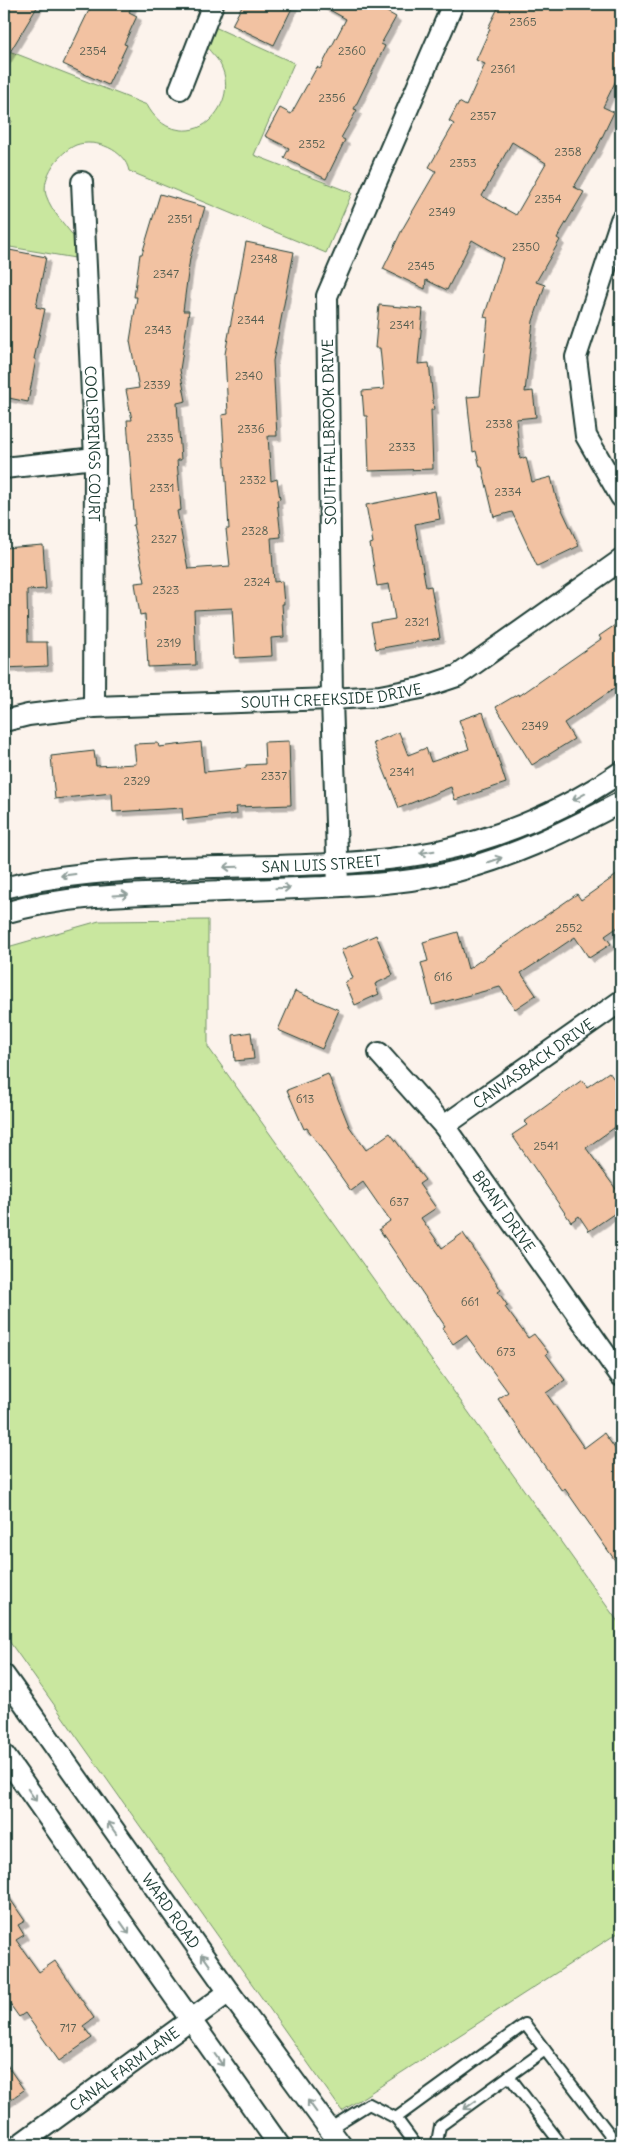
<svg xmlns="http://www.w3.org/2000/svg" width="625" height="2149" viewBox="0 0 625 2149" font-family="Delius,sans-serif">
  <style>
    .green { fill: #c9e79f; stroke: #74926a }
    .building { fill: #f2c2a2; stroke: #1f3d34; fill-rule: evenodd; filter: url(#shadow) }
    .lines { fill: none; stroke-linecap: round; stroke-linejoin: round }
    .service-casing { stroke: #1f3d34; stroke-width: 14 }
    .minor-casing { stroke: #1f3d34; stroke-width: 24 }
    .service { stroke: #fff; stroke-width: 10 }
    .minor { stroke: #fff; stroke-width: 20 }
    .oneway { stroke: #8f9e9a }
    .labels { text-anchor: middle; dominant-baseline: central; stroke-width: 4; stroke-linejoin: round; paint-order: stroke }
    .number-label { font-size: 12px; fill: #545e50 }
    .street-label { font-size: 15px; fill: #1f3d34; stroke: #fff }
  </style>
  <defs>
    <filter id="shadow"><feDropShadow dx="4.5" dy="4.5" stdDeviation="0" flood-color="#0004"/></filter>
  </defs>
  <rect width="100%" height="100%" fill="#fcf3ec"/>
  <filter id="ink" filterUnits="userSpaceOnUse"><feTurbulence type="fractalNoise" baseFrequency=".02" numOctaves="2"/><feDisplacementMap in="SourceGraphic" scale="10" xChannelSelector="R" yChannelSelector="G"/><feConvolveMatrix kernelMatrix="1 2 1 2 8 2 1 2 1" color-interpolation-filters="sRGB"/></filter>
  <g filter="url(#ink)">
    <g class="green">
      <path d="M208 24 294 63 254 155 352 193 326 253 129 171C125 150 96 138 76 145 59 152 41 177 46 195 52 213 66 225 76 240L75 258 4 246V141L12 121 4 117V49L147 105C153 116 163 127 176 129 187 132 200 129 209 121 226 105 231 83 219 62 215 55 205 49 205 39 204 35 207 29 208 24Z"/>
      <polygon points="208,920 208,1047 621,1626 621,1931 342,2111 4,1634 4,948 99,921"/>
    </g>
    <g class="building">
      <polygon points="4,4 39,4 4,62"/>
      <polygon points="92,4 133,4 129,12 137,16 124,44 127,45 108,85 63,64"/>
      <polygon points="243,4 294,4 274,45 232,25"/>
      <polygon points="319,4 373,4 396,17 381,44 385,46 354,109 357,110 341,138 345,140 326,179 284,158 289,148 265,136 280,108 291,114 317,67 320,69 346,19"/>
      <path d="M500 4H621V70L603 107 614 112 596 150 574 187 584 192 557 238 560 240 536 282 545 285 533 321 525 392 533 391 536 417 516 419 520 459 526 457 532 482 551 477 556 497 579 546 537 566 512 512 494 517 482 467H480L476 451 473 452 467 397 480 396 488 318 484 317 503 258 472 240 447 290 426 280 425 289 383 269 403 228 436 171 429 167 454 124 449 121 459 102 466 106 485 64 476 60 490 29 488 28ZM512 142 546 163 516 215 482 196Z"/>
      <polygon points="160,194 205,207 190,258 183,311 189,311 180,370 186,401 177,403 181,460 177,460 181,510 177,511 188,569 230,566 226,529 229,529 222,415 228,414 225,354 246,242 294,252 273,361 277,436 268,436 271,481 277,479 280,499 277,500 281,537 271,538 274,582 282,581 284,604 282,604 284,637 271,638 272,656 235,658 232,608 194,610 196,665 148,667 145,614 140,615 135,583 145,582 133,525 135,525 127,420 132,420 126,390 139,388 130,341 137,297 134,297 140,254 142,254"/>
      <polygon points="4,249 46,257 36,307 45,309 34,359 36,359 28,402 4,397"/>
      <polygon points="379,305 423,309 418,364 429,363 434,410 431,410 433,469 369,471 367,416 364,416 362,391 384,389 380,348 375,348"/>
      <polygon points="435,491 440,519 415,524 426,587 431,586 440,638 376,649 371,623 395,619 389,584 377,586 370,544 373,543 366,505"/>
      <polygon points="43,545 46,589 27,590 28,642 47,642 48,666 4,668 4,548"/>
      <polygon points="621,621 621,684 564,723 574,739 532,765 496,707 518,694 519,696 601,639 599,636"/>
      <polygon points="483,712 506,783 455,800 451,787 399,808 373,743 399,732 408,755 426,748 431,762 469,749 459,720"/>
      <polygon points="289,741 291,805 236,807 237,814 183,820 182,808 113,812 112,793 55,799 51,756 94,751 96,766 136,764 134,744 158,743 159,747 201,742 204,772 246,768 246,765 265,764 264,742"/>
      <polygon points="621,872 621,925 605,936 611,944 589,958 575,937 538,962 521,973 536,995 515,1009 500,987 432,1005 421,963 428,961 423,942 458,932 468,969 577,894 581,900"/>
      <polygon points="376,935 393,975 375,984 379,994 355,1005 345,982 353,978 341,950"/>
      <polygon points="295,991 339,1010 322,1049 278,1030"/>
      <polygon points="251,1032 254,1059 235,1061 233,1035"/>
      <polygon points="609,1072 621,1089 621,1123 586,1148 621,1196 621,1209 589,1231 579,1216 571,1222 512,1135 527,1125 524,1122 582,1080 587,1087"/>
      <polygon points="328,1074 349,1126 366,1150 390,1133 425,1180 419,1184 436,1208 421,1218 442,1248 463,1233 501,1290 498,1292 508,1306 505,1307 528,1338 534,1334 548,1352 546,1354 565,1380 546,1393 584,1448 604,1433 621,1457 621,1569 565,1489 562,1491 498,1399 508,1392 466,1335 453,1344 442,1328 445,1326 379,1229 390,1221 363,1182 351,1191 307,1128 304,1129 287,1090"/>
      <polygon points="4,1890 25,1921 18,1925 24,1935 16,1940 39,1972 55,1961 94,2018 83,2026 92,2038 59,2061 25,2013 19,2017 4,1996"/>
      <polygon points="4,2061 24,2090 4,2104"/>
    </g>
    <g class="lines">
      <defs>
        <g id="service">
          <polyline points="509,2076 558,2140 551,2145"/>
          <polyline points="396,2118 525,2024 618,2145"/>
          <polyline points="329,2129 369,2104 396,2118 416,2145"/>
          <polyline points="439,2145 437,2142 440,2126 545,2050"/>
        </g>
        <g id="minor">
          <polyline points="180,89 213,4"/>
          <path id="s1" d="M82 182 95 458 94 707"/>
          <polyline points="621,220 576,357 586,436 621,497"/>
          <polyline points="4,468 95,458"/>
          <path id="s2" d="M4 721 28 715 94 707 332 699 380 696 421 688 457 676 621 560"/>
          <polyline points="338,886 332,699 327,296 453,4"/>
          <path id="s3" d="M4 888C62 873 120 871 180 868 263 865 353 868 434 852 500 838 565 810 621 772"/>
          <path d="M4 913C59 897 115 895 172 893 223 891 273 889 323 887 362 885 402 883 440 875 505 861 563 833 621 802"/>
          <path id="s4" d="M379 1053 444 1126 621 1376"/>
          <path id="s5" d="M444 1126 621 1001"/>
          <path id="s6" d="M4 1675 229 1992 341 2145"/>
          <polyline points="4,1755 279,2145"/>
          <path id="s7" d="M19 2145 229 1992"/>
        </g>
      </defs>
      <use href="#service" class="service-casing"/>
      <use href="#minor" class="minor-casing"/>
      <use href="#service" class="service"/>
      <use href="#minor" class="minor"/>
    </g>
    <defs><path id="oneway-shaft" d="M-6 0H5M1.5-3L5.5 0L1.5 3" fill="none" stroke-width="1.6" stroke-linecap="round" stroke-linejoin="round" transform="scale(1.25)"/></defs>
    <g class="oneway">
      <use href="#oneway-shaft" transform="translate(579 797) rotate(151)"/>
      <use href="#oneway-shaft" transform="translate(427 852) rotate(171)"/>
      <use href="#oneway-shaft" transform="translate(495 860) rotate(-19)"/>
      <use href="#oneway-shaft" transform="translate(231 867) rotate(178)"/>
      <use href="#oneway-shaft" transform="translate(68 875) rotate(173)"/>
      <use href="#oneway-shaft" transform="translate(283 888) rotate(-2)"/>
      <use href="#oneway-shaft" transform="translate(121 895) rotate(-3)"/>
      <use href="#oneway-shaft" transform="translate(32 1795) rotate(55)"/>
      <use href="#oneway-shaft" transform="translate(112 1828) rotate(-125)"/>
      <use href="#oneway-shaft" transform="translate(125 1928) rotate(55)"/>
      <use href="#oneway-shaft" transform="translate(206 1960) rotate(-125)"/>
      <use href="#oneway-shaft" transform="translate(219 2060) rotate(54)"/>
      <use href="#oneway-shaft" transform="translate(470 2105) rotate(144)"/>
      <use href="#oneway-shaft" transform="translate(312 2106) rotate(-126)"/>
    </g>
  </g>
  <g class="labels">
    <g class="number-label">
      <text x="523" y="21">2365</text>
      <text x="93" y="50">2354</text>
      <text x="352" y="50">2360</text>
      <text x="503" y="68">2361</text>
      <text x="332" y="97">2356</text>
      <text x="483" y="115">2357</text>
      <text x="312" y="143">2352</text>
      <text x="568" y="151">2358</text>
      <text x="463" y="162">2353</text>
      <text x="548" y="198">2354</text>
      <text x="442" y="211">2349</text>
      <text x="180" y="218">2351</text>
      <text x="526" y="246">2350</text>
      <text x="264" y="258">2348</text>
      <text x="421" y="265">2345</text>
      <text x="166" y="273">2347</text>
      <text x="251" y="319">2344</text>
      <text x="402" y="324">2341</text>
      <text x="158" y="329">2343</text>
      <text x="249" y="375">2340</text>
      <text x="157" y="384">2339</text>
      <text x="499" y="423">2338</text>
      <text x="251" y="428">2336</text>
      <text x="160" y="437">2335</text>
      <text x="402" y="446">2333</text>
      <text x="253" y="479">2332</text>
      <text x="162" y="487">2331</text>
      <text x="508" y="491">2334</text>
      <text x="255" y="530">2328</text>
      <text x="164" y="538">2327</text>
      <text x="257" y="581">2324</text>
      <text x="166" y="589">2323</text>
      <text x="417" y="621">2321</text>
      <text x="169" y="642">2319</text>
      <text x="535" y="725">2349</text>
      <text x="402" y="771">2341</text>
      <text x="274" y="775">2337</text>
      <text x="137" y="780">2329</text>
      <text x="569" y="927">2552</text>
      <text x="443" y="976">616</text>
      <text x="305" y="1098">613</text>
      <text x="546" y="1145">2541</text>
      <text x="399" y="1201">637</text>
      <text x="470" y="1301">661</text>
      <text x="506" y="1351">673</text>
      <text x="68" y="2027">717</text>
    </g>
    <g class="street-label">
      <text transform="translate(329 432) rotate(-91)">SOUTH FALLBROOK DRIVE</text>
      <text stroke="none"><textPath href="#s1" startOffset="262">COOLSPRINGS COURT</textPath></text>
      <text stroke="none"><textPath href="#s2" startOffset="329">SOUTH CREEKSIDE DRIVE</textPath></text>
      <text stroke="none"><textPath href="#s3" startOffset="319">SAN LUIS STREET</textPath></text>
      <text stroke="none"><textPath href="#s5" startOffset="109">CANVASBACK DRIVE</textPath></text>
      <text stroke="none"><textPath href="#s4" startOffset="202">BRANT DRIVE</textPath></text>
      <text stroke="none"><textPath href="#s6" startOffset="289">WARD ROAD</textPath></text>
      <text stroke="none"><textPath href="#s7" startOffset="130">CANAL FARM LANE</textPath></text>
    </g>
  </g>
  <rect width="625" height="2149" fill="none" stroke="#fff" stroke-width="20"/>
  <rect x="10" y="10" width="605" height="2129" fill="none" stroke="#1f3d34" stroke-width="2" filter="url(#ink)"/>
</svg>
